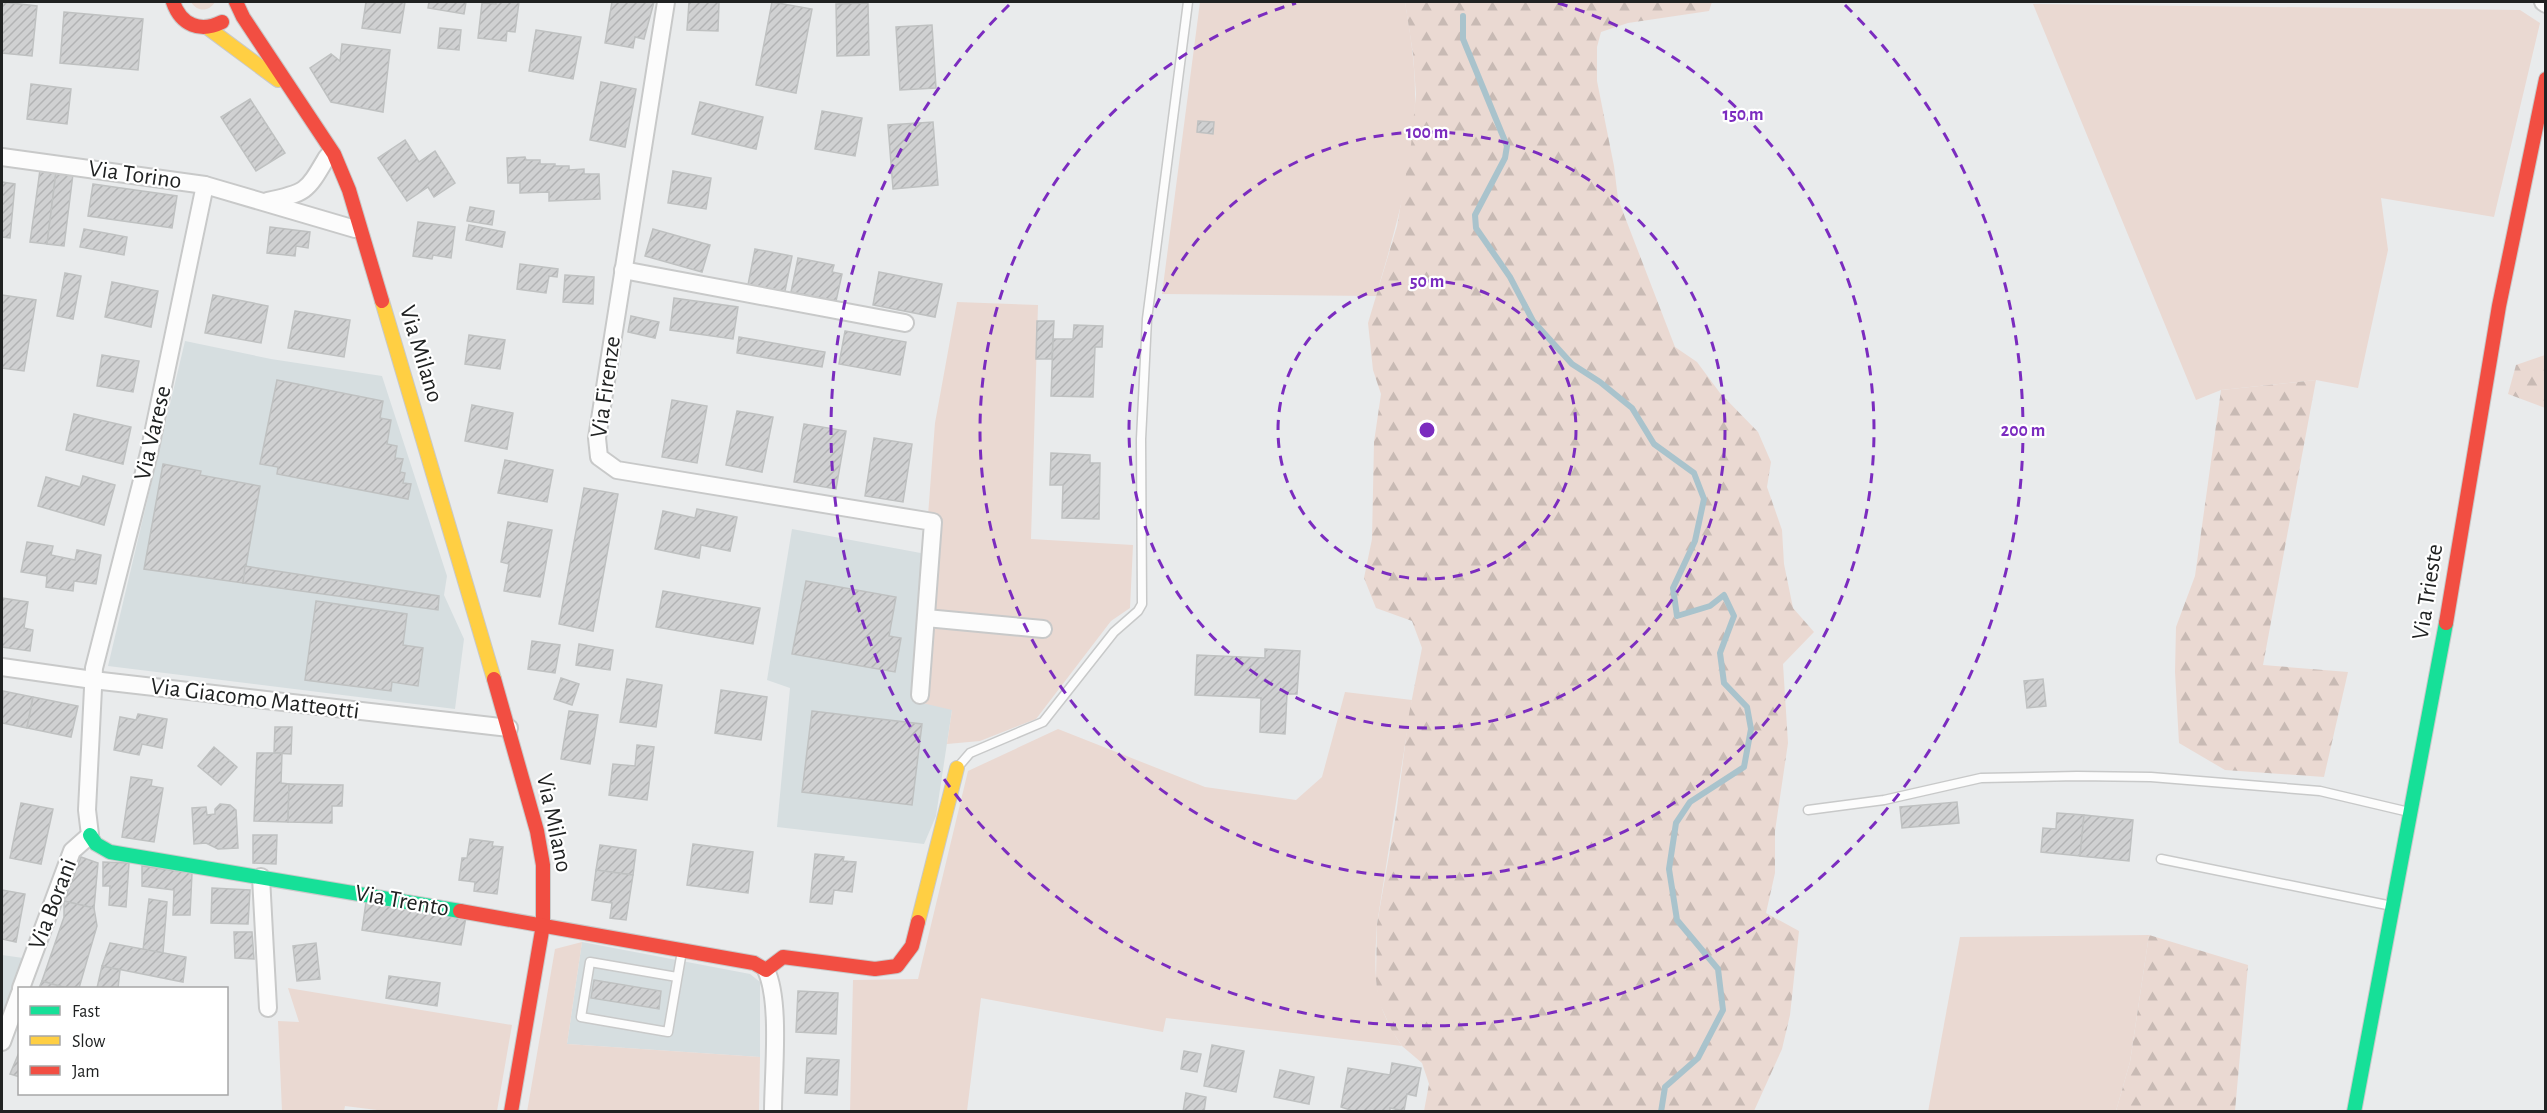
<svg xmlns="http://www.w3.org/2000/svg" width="2547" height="1113" viewBox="0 0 2547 1113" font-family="'Alegreya Sans',sans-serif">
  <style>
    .built { fill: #d6dee0 }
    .grass { fill: #ead9d2 }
    .forest { fill: url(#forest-firs) }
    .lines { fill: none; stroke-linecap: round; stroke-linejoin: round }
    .stream { stroke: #a9c3cc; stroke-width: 6 }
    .building { fill: url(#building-hatch); stroke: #bfc1c1; stroke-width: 1.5 }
    .lane-casing { stroke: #c8c9c9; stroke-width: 11 }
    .street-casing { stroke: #c8c9c9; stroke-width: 20 }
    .fast-casing { stroke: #c8c9c9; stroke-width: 16 }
    .slow-casing { stroke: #c8c9c9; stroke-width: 16 }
    .jam-casing { stroke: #c8c9c9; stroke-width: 16 }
    .lane { stroke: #fcfcfc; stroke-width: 8 }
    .street { stroke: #fcfcfc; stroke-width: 16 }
    .fast { stroke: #16e098; stroke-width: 14 }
    .slow { stroke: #ffcf43; stroke-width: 14 }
    .jam { stroke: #f24e42; stroke-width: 14 }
    .ring { fill: none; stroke: #7b2cbf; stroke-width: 3; stroke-dasharray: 10 8 }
    .labels { text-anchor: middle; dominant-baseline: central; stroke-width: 4.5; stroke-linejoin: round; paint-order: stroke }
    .street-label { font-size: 24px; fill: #202222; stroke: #fff }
    .centre { fill: #7b2cbf; stroke: #fff; stroke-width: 3 }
    .ring-label { font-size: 18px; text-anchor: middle; font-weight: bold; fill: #7b2cbf; stroke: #fff; stroke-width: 4.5; stroke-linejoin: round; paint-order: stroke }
  </style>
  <defs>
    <pattern id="forest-firs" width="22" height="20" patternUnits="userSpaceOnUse" patternTransform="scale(1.5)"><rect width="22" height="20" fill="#ead9d2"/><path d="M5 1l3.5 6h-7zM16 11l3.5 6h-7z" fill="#c8bab4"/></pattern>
    <pattern id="building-hatch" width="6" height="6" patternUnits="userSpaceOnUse" patternTransform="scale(1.5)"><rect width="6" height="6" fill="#d0d1d2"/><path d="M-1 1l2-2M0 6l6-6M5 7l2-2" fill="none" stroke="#b2b3b4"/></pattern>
  </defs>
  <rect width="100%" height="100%" fill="#e9ebec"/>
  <g class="built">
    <polygon points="185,341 271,359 382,376 447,576 444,595 464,639 455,709 108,666"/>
    <polygon points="792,529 926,554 952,710 936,816 924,844 777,827 790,688 767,680"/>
    <polygon points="582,942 750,974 760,982 760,1057 567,1044"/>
    <polygon points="2,955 23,958 2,1018"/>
  </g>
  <g class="grass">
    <path d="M191 2H215C209 12 197 12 191 2Z"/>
    <path d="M1200 2H1405C1410 32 1415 62 1415 93 1416 162 1395 231 1376 296L1162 294Z"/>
    <polygon points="2033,4 2520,10 2540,23 2494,217 2381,198 2388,250 2358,388 2316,380 2221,390 2196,400"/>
    <polygon points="957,302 1038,305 1031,539 1133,545 1130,608 1111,621 1036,719 980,741 947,744 952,710 914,701 935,423"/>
    <path d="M1345 692 1412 700 1377 924C1374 974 1372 1003 1402 1046L1166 1018 1163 1032 981 998 967 1111 850 1112 853 980 918 979 968 771 1058 729 1205 787 1296 800 1322 777Z"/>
    <polygon points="2149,935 2130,1062 2116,1111 1928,1112 1960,937"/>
    <polygon points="582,942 567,1044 760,1057 759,1111 527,1112 555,949"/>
    <polygon points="288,988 512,1025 497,1111 393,1112 345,1106 344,1111 282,1111 278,1021 299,1022"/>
  </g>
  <g class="forest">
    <polygon points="1405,2 1712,2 1709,11 1628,23 1601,32 1597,47 1597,81 1614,166 1618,199 1675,347 1697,362 1720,393 1758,432 1771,462 1767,487 1782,530 1784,564 1793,608 1814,632 1783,664 1788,743 1775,831 1775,873 1766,913 1799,931 1790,1015 1782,1049 1754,1111 1424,1111 1429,1084 1422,1063 1402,1046 1392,1031 1378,1000 1376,979 1377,924 1396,815 1409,714 1422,648 1412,621 1376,608 1364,578 1372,539 1374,442 1381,394 1373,370 1368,323 1397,226 1411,145 1416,94 1413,54"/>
    <polygon points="2545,355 2545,408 2508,394 2516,365"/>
    <polygon points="2316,380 2263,665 2348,672 2324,777 2225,770 2179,743 2175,672 2176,627 2195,576 2221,390"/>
    <polygon points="2149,935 2248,965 2235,1111 2116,1111 2130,1062"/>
  </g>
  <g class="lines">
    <polyline class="stream" points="1463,16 1463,39 1507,146 1505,158 1475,215 1476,228 1510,277 1533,321 1572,364 1600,382 1632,408 1654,444 1694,473 1704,499 1695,541 1673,588 1677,616 1710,606 1724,595 1734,616 1720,653 1724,683 1747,707 1751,729 1744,767 1690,802 1676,823 1669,869 1677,920 1718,969 1723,1010 1698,1058 1665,1087 1661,1112"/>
  </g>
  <g class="building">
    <polygon points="2,2 37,6 32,56 2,53"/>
    <polygon points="366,2 405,2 400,33 362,28"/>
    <polygon points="429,2 466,2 464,14 428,8"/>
    <polygon points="496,2 519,2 515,32 507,31 506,41 478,38 482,3 496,4"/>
    <polygon points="612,2 654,2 644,39 635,37 633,48 605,43"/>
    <polygon points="689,2 719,2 718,31 687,30"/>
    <polygon points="772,2 812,9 796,93 756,85"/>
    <polygon points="868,3 869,55 837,56 836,4"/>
    <polygon points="64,12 143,19 138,70 60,63"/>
    <polygon points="932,25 936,88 900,90 896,27"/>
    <polygon points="440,28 461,30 459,50 438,48"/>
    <polygon points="536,30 581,37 573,79 529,71"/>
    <polygon points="342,44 390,50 383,112 331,102 310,68 331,54 340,61"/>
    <polygon points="601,82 636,89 625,147 590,140"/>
    <polygon points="31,84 71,89 67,124 27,119"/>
    <polygon points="250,99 285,153 256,171 221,117"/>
    <polygon points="700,102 763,117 756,149 692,134"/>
    <polygon points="822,111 862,118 855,156 815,149"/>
    <polygon points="1198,121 1214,122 1213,134 1197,132"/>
    <polygon points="933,122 938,185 893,189 888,125"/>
    <polygon points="405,140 419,162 435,151 455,183 434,197 428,187 407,201 378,158"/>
    <polygon points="525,157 526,160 540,160 540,164 555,164 555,166 569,166 569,170 584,169 584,174 599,174 600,199 549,201 549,192 520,193 520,183 508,183 507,158"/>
    <polygon points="40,170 56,172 47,244 30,242"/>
    <polygon points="673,171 711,178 706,209 668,203"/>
    <polygon points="56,172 73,174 64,246 47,244"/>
    <polygon points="2,182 15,184 10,238 2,237"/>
    <polygon points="93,184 177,196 172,228 88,216"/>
    <polygon points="470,207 494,211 492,225 467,221"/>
    <polygon points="418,222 455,227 451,258 433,255 432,259 413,256"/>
    <polygon points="469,225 505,232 502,247 466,240"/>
    <polygon points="270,227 310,232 308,248 296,246 295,256 267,253"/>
    <polygon points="84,229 127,237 124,255 80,247"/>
    <polygon points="653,229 710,245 702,272 645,256"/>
    <polygon points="755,249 792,256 784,296 747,290"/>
    <polygon points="798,258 834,265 832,272 842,274 836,301 791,292"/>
    <polygon points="520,264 558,269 557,277 549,276 546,293 517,289"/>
    <polygon points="879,272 942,284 935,317 873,305"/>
    <polygon points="65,273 81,276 73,319 57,316"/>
    <polygon points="565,275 594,277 593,304 563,302"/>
    <polygon points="112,282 158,291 151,327 105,317"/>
    <polygon points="2,295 36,300 24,371 2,368"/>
    <polygon points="213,295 268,306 261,343 205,333"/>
    <polygon points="674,298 738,307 733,339 670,330"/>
    <polygon points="295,311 350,320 344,357 288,348"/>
    <polygon points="631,316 659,322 655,338 628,332"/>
    <polygon points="1037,321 1054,321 1052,359 1036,359"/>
    <polygon points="1074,325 1103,326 1102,347 1095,347 1093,397 1051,396 1053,339 1073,339"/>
    <polygon points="845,331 906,342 900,375 839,364"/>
    <polygon points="469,335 505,340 500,369 465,364"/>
    <polygon points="739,337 825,352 822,367 737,353"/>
    <polygon points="102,355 139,361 133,392 97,386"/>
    <polygon points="277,380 383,401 380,418 391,420 387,444 397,446 395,458 403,459 400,472 405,473 403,483 411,484 408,499 277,474 278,467 260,464"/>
    <polygon points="672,400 707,406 697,463 662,457"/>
    <polygon points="472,405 513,413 507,449 465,441"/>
    <polygon points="737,411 773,417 762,472 726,465"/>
    <polygon points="74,414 131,427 123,464 66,450"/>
    <polygon points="804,424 846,431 836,489 794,482"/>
    <polygon points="874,438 912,444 903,502 865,496"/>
    <polygon points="1051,453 1090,455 1090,463 1100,463 1099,519 1062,518 1063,485 1050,485"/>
    <polygon points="505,460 553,470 547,502 498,493"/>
    <polygon points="163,464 201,471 200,475 260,486 243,583 144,569"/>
    <polygon points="83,476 115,485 104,525 38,506 46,477 80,487"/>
    <polygon points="584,488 618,494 593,631 559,624"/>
    <polygon points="697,509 737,517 730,551 701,545 699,558 655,549 663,511 695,518"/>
    <polygon points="508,522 552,530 540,597 504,591 509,564 501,562"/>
    <polygon points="27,542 53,546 51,555 75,560 77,550 101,555 96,584 74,581 73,591 46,587 47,576 21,572"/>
    <polygon points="245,566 439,596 438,610 243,583"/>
    <polygon points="806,581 896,597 889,636 901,638 895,672 792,654"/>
    <polygon points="663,591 760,608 753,644 656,627"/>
    <polygon points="2,598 28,602 24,628 33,630 30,651 2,647"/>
    <polygon points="316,601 407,614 403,645 423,648 418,686 392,682 391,691 305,680"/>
    <polygon points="532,641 560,645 555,673 528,669"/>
    <polygon points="579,644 613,650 610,670 576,665"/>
    <polygon points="1265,649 1300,651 1297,694 1287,694 1285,734 1260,732 1261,698 1195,695 1197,655 1265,658"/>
    <polygon points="561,678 579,684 572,705 554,699"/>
    <polygon points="627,679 662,685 656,727 620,722"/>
    <polygon points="2043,679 2046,706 2027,708 2024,681"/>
    <polygon points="721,690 767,697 761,740 715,733"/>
    <polygon points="3,691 33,697 27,728 2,723"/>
    <polygon points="33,697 78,706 71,737 27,728"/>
    <polygon points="569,711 598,715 590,764 561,759"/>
    <polygon points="812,711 922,724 912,805 802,792"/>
    <polygon points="138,714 167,719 162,748 142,744 139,755 114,750 120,717 136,720"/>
    <polygon points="275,727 292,727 291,754 274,753"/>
    <polygon points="637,745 654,747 647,800 609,795 613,764 635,766"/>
    <polygon points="214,747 237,767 221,785 198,766"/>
    <polygon points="257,753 282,753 281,783 289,784 288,822 254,821"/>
    <polygon points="131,777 152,780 151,786 163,788 154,842 122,837"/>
    <polygon points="289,784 343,785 342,806 332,806 332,823 288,822"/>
    <polygon points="1957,802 1959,823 1902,828 1900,807"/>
    <polygon points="21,803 53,809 41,864 10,858"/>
    <polygon points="220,804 230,805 236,810 238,848 218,849 206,843 194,844 192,808 206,807 207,815 215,814 215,809"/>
    <polygon points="2057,813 2084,815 2080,856 2041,852 2043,828 2056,829"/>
    <polygon points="2084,815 2133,820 2129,861 2080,856"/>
    <polygon points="253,835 277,835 276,864 253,863"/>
    <polygon points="470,839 493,842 492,846 503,847 497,894 474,891 475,882 459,880 462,858 467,858"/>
    <polygon points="693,844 753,852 748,893 687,885"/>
    <polygon points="600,845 636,850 633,875 596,870"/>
    <polygon points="815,854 844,857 843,861 856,862 852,892 834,890 832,904 810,902"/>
    <polygon points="81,857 98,863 94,908 64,901"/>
    <polygon points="103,862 129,863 126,907 109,905 110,886 103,886"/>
    <polygon points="142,866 192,873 190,915 173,915 174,890 142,886"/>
    <polygon points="596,870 633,875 626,920 610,918 612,903 592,900"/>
    <polygon points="212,888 250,890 248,924 211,923"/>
    <polygon points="2,890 25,894 16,942 2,939"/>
    <polygon points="149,899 167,902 163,953 143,950"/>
    <polygon points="64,901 94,908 97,926 79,988 66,988 42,981 64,917"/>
    <polygon points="366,902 466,917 461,945 362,930"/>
    <polygon points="234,932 252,932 254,959 235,958"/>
    <polygon points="110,943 186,957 183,982 102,966"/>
    <polygon points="316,943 320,979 297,981 293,946"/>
    <polygon points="102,966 120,970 118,988 97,988"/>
    <polygon points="389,976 440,983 437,1006 386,998"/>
    <polygon points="594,980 661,991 659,1009 591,998"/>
    <polygon points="42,981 66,988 39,988"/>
    <polygon points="798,991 838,993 836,1034 796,1032"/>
    <polygon points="1212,1045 1244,1051 1236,1092 1204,1086"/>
    <polygon points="20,1050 20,1077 10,1074"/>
    <polygon points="1184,1051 1201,1054 1197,1072 1181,1069"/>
    <polygon points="807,1058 839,1060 837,1095 805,1093"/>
    <polygon points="1392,1063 1421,1068 1416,1096 1407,1094 1404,1111 1390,1108 1390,1112 1356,1112 1341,1107 1348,1068 1390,1075"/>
    <polygon points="1280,1070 1314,1077 1309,1104 1274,1097"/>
    <polygon points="1186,1093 1206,1097 1204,1112 1183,1112"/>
  </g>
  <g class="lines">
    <defs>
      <g id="lane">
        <polyline points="958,767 970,753 1043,722 1114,632 1138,611 1142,604 1141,439 1147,319 1188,2"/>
        <polyline points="1808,810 1884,800 1981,778 2077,776 2151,777 2320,791 2409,812"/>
        <polyline points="2161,859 2392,906"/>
        <polyline points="677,977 590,962 581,1017 668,1032 682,951"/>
      </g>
      <g id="street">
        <polyline points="666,2 597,438 599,457 617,470 933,522 920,695"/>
        <polyline points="2543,2 2546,4"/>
        <polyline points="2,157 205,185 355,229"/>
        <path d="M267 201C307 193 307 191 327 157"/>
        <polyline points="623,270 905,323"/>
        <polyline points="926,618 1043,629"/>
        <polyline points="2,667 93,680 509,728"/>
        <polyline points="261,877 268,1008"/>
        <path d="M766 970C781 1001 773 1075 773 1112"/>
        <polyline points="21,988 72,851 90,835 87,810 94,668 149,453 205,185"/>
        <polyline points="2,1042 20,993"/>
      </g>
      <g id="fast">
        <polyline points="90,835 96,844 110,852 460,911"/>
        <polyline points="2354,1112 2446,623"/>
      </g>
      <g id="slow">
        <polyline points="208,28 278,80"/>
        <polyline points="382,301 494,679"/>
        <polyline points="918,922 957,768"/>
      </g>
      <g id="jam">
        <path d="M173 2C181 25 200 33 222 22"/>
        <polyline points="236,2 243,17 334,154 349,190 382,301"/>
        <polyline points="2446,623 2499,306 2546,79"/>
        <polyline points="494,679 537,831 543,865 543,925 511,1112"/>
        <polyline points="460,911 754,963 766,970 783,957 875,969 897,966 912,946 918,922"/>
      </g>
    </defs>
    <use href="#lane" class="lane-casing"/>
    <use href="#street" class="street-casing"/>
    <use href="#fast" class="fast-casing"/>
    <use href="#slow" class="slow-casing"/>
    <use href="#jam" class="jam-casing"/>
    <use href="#lane" class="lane"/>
    <use href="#street" class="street"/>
    <use href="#fast" class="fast"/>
    <use href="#slow" class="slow"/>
    <use href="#jam" class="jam"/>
  </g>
  <g class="ring">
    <circle cx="1427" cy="430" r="149"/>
    <circle cx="1427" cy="430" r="298"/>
    <path d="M1558 3A447 447 0 1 1 1296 3"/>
    <path d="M1845 5A596 596 0 1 1 1009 5"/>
  </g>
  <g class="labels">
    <g class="street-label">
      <text transform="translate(135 175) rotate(8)">Via Torino</text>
      <text transform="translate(421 354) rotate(73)">Via Milano</text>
      <text transform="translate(606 387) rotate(-82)">Via Firenze</text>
      <text transform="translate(153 433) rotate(-77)">Via Varese</text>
      <text transform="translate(2428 592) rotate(-81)">Via Trieste</text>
      <text transform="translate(255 699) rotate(7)">Via Giacomo Matteotti</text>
      <text transform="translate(554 823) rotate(78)">Via Milano</text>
      <text transform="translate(402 901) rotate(10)">Via Trento</text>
      <text transform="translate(53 904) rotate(-69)">Via Borani</text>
    </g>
  </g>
  <circle cx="1427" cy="430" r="9" class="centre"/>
  <g class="ring-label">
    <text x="1743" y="120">150 m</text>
    <text x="1427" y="138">100 m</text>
    <text x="1427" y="287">50 m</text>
    <text x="2023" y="436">200 m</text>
  </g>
  <rect width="2547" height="1113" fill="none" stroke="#202222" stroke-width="6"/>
  <rect x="18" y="987" width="210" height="108" fill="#ffffff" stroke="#a6a7a7" stroke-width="1.5"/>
  <rect x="30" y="1006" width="30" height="9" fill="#16e098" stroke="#a6a7a7" stroke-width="1.5"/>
  <text x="72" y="1017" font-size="18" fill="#202222">Fast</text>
  <rect x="30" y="1036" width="30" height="9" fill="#ffcf43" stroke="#a6a7a7" stroke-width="1.5"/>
  <text x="72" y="1047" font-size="18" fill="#202222">Slow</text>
  <rect x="30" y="1066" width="30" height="9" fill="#f24e42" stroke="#a6a7a7" stroke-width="1.5"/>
  <text x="72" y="1077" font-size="18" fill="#202222">Jam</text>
</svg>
